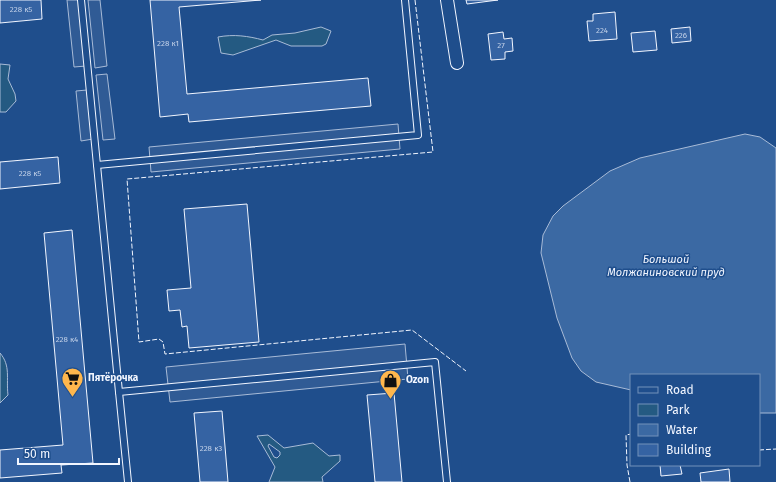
<svg xmlns="http://www.w3.org/2000/svg" width="776" height="482" viewBox="0 0 776 482" font-family="'Fira Sans',sans-serif">
  <style>
    .green { fill: #245a82; stroke: #a8bbd7; fill-rule: evenodd }
    .parking { fill: #305b95; stroke: #a8bbd7 }
    .water { fill: #3b69a3; stroke: #a8bbd7 }
    .building { fill: #3563a3; stroke: #f2f6ff }
    .lines { fill: none; stroke-linecap: round; stroke-linejoin: round }
    .lane-casing { stroke: #f2f6ff; stroke-width: 8 }
    .street-casing { stroke: #f2f6ff; stroke-width: 14 }
    .lane { stroke: #1f4e8c; stroke-width: 6 }
    .street { stroke: #1f4e8c; stroke-width: 12 }
    .fence { stroke: #f2f6ff; stroke-width: 1; stroke-dasharray: 5 2; stroke-linecap: butt }
    .labels { text-anchor: middle; dominant-baseline: central; stroke-width: 3; stroke-linejoin: round; paint-order: stroke }
    .number-label { font-size: 8px; fill: #c3d1e8 }
    .poi-label { font-size: 10px; font-weight: bold; fill: #f2f6ff; stroke: #1f4e8c; text-anchor: start }
    .water-label { font-size: 11px; font-style: italic; fill: #f2f6ff; stroke: #1f4e8c }
  </style>
  <rect width="100%" height="100%" fill="#1f4e8c"/>
  <g class="green">
    <path d="M321 27 331 31 326 44 322 46H291L276 40 233 55 221 53 218 37C234 34 248 36 263 40L272 35 295 33Z"/>
    <polygon points="0,64 10,65 8,79 15,94 16,101 6,112 0,112"/>
    <path d="M0 353C11 366 6 378 8 395L0 403Z"/>
    <path d="M268 435 284 448 313 443 329 456 340 455V461L322 477 323 482H269L275 467 257 436ZM269 444 280 452V455L277 458 274 457 268 446Z"/>
  </g>
  <g class="parking">
    <polygon points="67,0 79,0 86,66 74,67"/>
    <polygon points="88,0 100,0 107,66 95,68"/>
    <polygon points="107,74 115,139 103,140 96,75"/>
    <polygon points="87,90 93,139 81,141 76,91"/>
    <polygon points="398,124 400,149 151,172 149,147"/>
    <polygon points="405,344 408,379 170,402 166,367"/>
  </g>
  <polygon class="water" points="745,134 760,137 776,148 776,413 759,413 759,375 631,375 631,390 596,382 581,371 572,358 557,318 541,253 543,235 553,216 563,206 610,171 640,158"/>
  <g class="building">
    <polygon points="0,0 41,0 42,19 0,23"/>
    <polygon points="150,0 261,0 179,7 187,94 368,78 371,106 189,122 188,114 160,117"/>
    <polygon points="466,0 498,0 467,4"/>
    <polygon points="615,12 617,39 589,41 587,21 593,21 593,14"/>
    <polygon points="690,27 691,41 672,43 671,29"/>
    <polygon points="655,31 657,50 633,52 631,33"/>
    <polygon points="503,32 504,39 512,38 513,51 505,52 505,59 491,60 488,34"/>
    <polygon points="58,157 60,183 0,189 0,162"/>
    <polygon points="247,204 259,342 189,348 187,326 182,327 180,310 169,311 167,290 191,288 184,209"/>
    <polygon points="72,230 93,463 61,465 62,473 0,478 0,450 63,445 44,233"/>
    <polygon points="394,393 402,482 375,482 367,395"/>
    <polygon points="222,411 228,482 200,482 194,413"/>
    <polygon points="660,465 680,465 682,474 661,476"/>
    <polygon points="729,469 730,482 701,482 700,473"/>
  </g>
  <g class="lines">
    <defs>
      <g id="lane">
        <polyline points="81,0 119,392"/>
        <polyline points="97,165 418,135 405,0"/>
        <polyline points="128,482 119,392 435,362 447,482"/>
      </g>
      <polyline id="street" points="447,0 457,63"/>
    </defs>
    <use href="#lane" class="lane-casing"/>
    <use href="#street" class="street-casing"/>
    <use href="#lane" class="lane"/>
    <use href="#street" class="street"/>
    <g class="fence">
      <polyline points="415,0 433,152 127,179 139,342 159,339 163,342 165,354 412,330 466,371"/>
      <polyline points="759,450 776,449"/>
      <polyline points="630,482 627,465 626,435 631,434"/>
    </g>
  </g>
  <defs>
    <symbol id="supermarket-pin" viewBox="-11 -11 22 30"><path d="M0 17L-7.5 6A9.5 9.5 0 1 1 7.5 6Z" fill="#ffb74d" stroke="#1f4e8c"/><path d="M-6-5.5h2.5l.6 2H6L4.5 2H-2.5L-4.4-4H-6ZM-1.5 3.2a1.3 1.3 0 1 0 .1 0ZM3 3.2a1.3 1.3 0 1 0 .1 0Z" fill="#111"/></symbol>
    <symbol id="shop-pin" viewBox="-11 -11 22 30"><path d="M0 17L-7.5 6A9.5 9.5 0 1 1 7.5 6Z" fill="#ffb74d" stroke="#1f4e8c"/><path d="M-5-2.5h2.3a2.7 3.5 0 0 1 5.4 0H5L5.5 6h-11ZM-1.5-2.5h3a1.5 2.3 0 0 0-3 0Z" fill="#111"/></symbol>
  </defs>
  <g fill-rule="evenodd">
    <use href="#supermarket-pin" x="60" y="366" width="25" height="34"/>
    <use href="#shop-pin" x="378" y="368" width="25" height="34"/>
  </g>
  <g class="labels">
    <g class="number-label">
      <text x="21" y="9">228 к5</text>
      <text x="602" y="30">224</text>
      <text x="681" y="35">226</text>
      <text x="168" y="43">228 к1</text>
      <text x="501" y="45">27</text>
      <text x="30" y="173">228 к5</text>
      <text x="67" y="339">228 к4</text>
      <text x="211" y="448">228 к3</text>
    </g>
    <g class="poi-label">
      <text x="88" y="378">Пятёрочка</text>
      <text x="406" y="380">Ozon</text>
    </g>
    <g class="water-label">
      <text x="666" y="259">Большой<tspan x="666" dy="13">Молжаниновский пруд</tspan></text>
    </g>
  </g>
  <rect x="630" y="374" width="130" height="92" fill="#1f4e8c" stroke="#7391ba"/>
  <rect x="638" y="387" width="20" height="6" fill="#1f4e8c" stroke="#7391ba"/>
  <text x="666" y="394" font-size="12" fill="#f2f6ff">Road</text>
  <rect x="638" y="404" width="20" height="12" fill="#245a82" stroke="#7391ba"/>
  <text x="666" y="414" font-size="12" fill="#f2f6ff">Park</text>
  <rect x="638" y="424" width="20" height="12" fill="#3b69a3" stroke="#7391ba"/>
  <text x="666" y="434" font-size="12" fill="#f2f6ff">Water</text>
  <rect x="638" y="444" width="20" height="12" fill="#3563a3" stroke="#7391ba"/>
  <text x="666" y="454" font-size="12" fill="#f2f6ff">Building</text>
  <path d="M18 458v6h101v-6" fill="none" stroke="#f2f6ff" stroke-width="2"/>
  <text x="24" y="458" font-size="12" fill="#f2f6ff" stroke="#1f4e8c" stroke-width="3" paint-order="stroke">50 m</text>
</svg>
